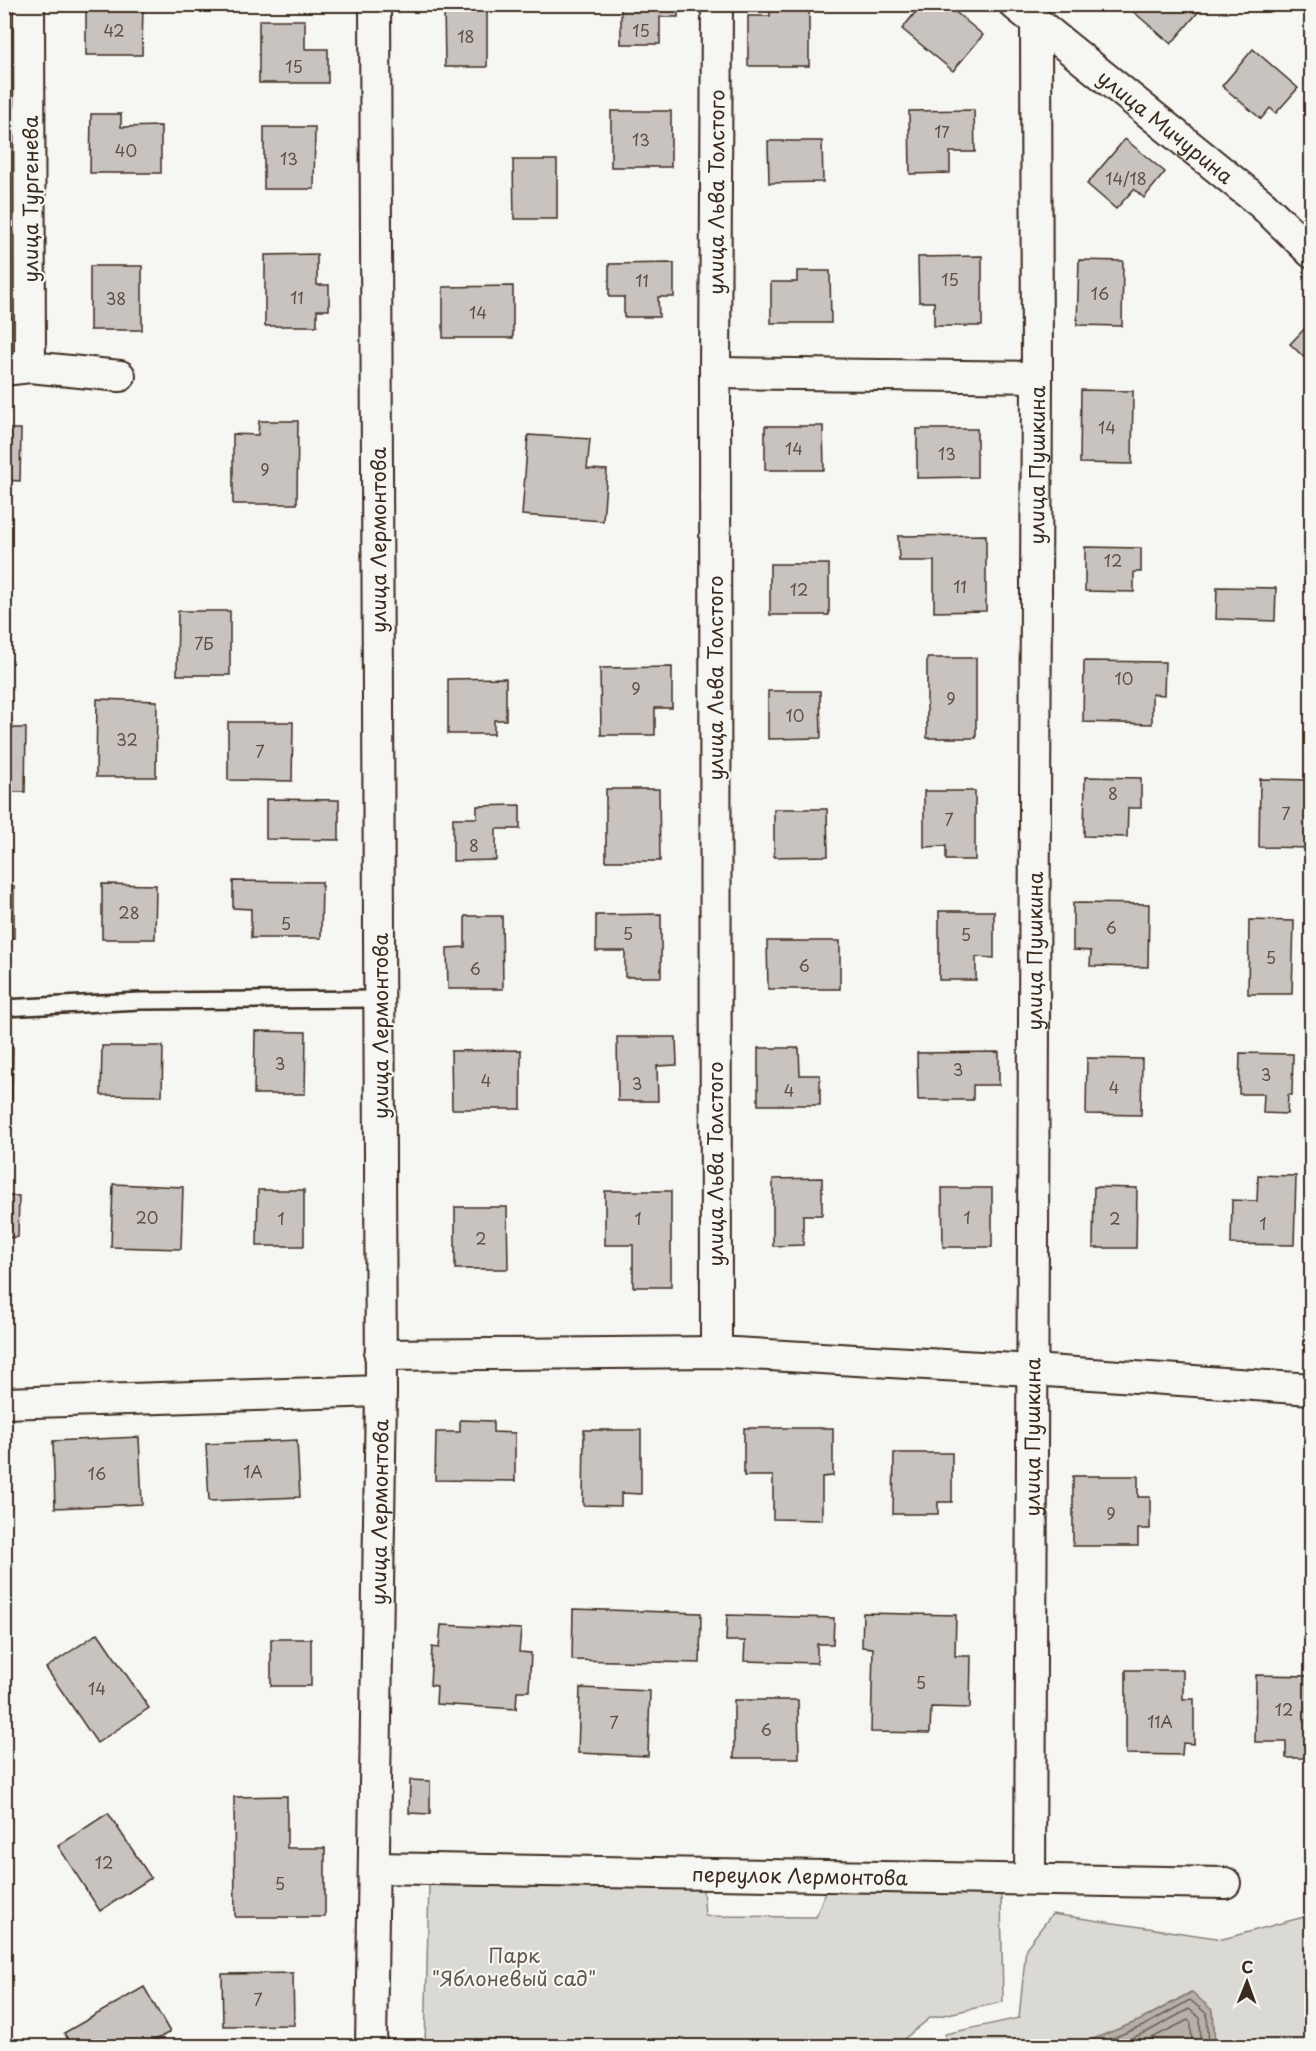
<svg xmlns="http://www.w3.org/2000/svg" width="1316" height="2051" viewBox="0 0 1316 2051" font-family="'Playpen Sans',sans-serif">
  <style>
    .green { fill: #dad9d3; stroke: #8a8278; stroke-width: 1.5 }
    .water { fill: #b6b0a9; stroke: #857a71; stroke-width: 1.5 }
    .lines { fill: none; stroke-linecap: round; stroke-linejoin: round }
    .shore { stroke: #6c6056; stroke-width: 1.5 }
    .building { fill: #c8c3be; stroke: #3b2a1e; stroke-width: 1.5 }
    .lane-casing { stroke: #3b2a1e; stroke-width: 20 }
    .street-casing { stroke: #3b2a1e; stroke-width: 34 }
    .lane { stroke: #f6f6f2; stroke-width: 15 }
    .street { stroke: #f6f6f2; stroke-width: 30 }
    .labels { text-anchor: middle; dominant-baseline: central; stroke-width: 4.5; stroke-linejoin: round; paint-order: stroke }
    .number-label { font-size: 16px; fill: #5e5046 }
    .street-label { font-size: 20px; fill: #3b2a1e; stroke: #f6f6f2 }
    .park-label { font-size: 20px; fill: #63564b; stroke: #f6f6f2 }
  </style>
  <rect width="100%" height="100%" fill="#f6f6f2"/>
  <filter id="ink" filterUnits="userSpaceOnUse"><feTurbulence type="fractalNoise" baseFrequency=".0167" numOctaves="2"/><feDisplacementMap in="SourceGraphic" scale="12" xChannelSelector="R" yChannelSelector="G"/><feConvolveMatrix kernelMatrix="1 2 1 2 8 2 1 2 1" color-interpolation-filters="sRGB"/></filter>
  <g filter="url(#ink)">
    <g class="green">
      <polygon points="429,1885 703,1888 705,1916 816,1917 827,1887 1001,1895 1003,2002 930,2018 899,2043 872,2046 425,2046"/>
      <polygon points="1052,1914 1223,1939 1311,1915 1311,2046 1215,2046 1213,2011 1191,1992 1141,2020 1076,2046 945,2046 945,2034 1019,2018 1026,1948"/>
    </g>
    <polygon class="water" points="1192,1992 1213,2011 1215,2046 1076,2046 1141,2020"/>
    <g class="lines">
      <g class="shore">
        <polyline points="1092,2046 1143,2026 1190,2000 1207,2014 1209,2046"/>
        <polyline points="1112,2046 1147,2032 1189,2009 1200,2018 1201,2046"/>
        <polyline points="1136,2046 1188,2020 1191,2023 1192,2046"/>
      </g>
    </g>
    <g class="building">
      <polygon points="86,4 143,4 142,55 86,55"/>
      <polygon points="444,4 487,4 487,67 445,67"/>
      <polygon points="621,4 678,4 678,17 660,17 660,44 621,44"/>
      <polygon points="770,4 809,4 809,66 748,66 748,16 770,16"/>
      <polygon points="922,4 946,4 983,35 953,71 902,29"/>
      <polygon points="1132,4 1194,4 1200,10 1171,44 1129,8"/>
      <polygon points="259,20 305,20 305,49 328,49 328,83 259,83"/>
      <polygon points="1253,49 1298,88 1276,113 1270,108 1261,119 1222,86"/>
      <polygon points="974,110 975,152 950,152 950,173 910,174 909,111"/>
      <rect x="611" y="111" width="60" height="56"/>
      <polygon points="91,114 121,114 121,127 161,126 161,173 90,173"/>
      <polygon points="264,127 315,127 314,189 264,189"/>
      <polygon points="1125,139 1165,172 1144,198 1134,189 1116,209 1087,184"/>
      <polygon points="768,141 822,141 823,182 769,183"/>
      <polygon points="513,160 557,160 557,219 514,219"/>
      <polygon points="317,254 317,285 329,285 329,310 317,310 317,326 265,326 265,255"/>
      <polygon points="982,256 982,326 934,326 934,302 919,302 918,257"/>
      <polygon points="1079,260 1123,261 1122,326 1077,325"/>
      <polygon points="674,263 674,297 658,297 659,317 624,317 624,297 609,297 609,264"/>
      <rect x="90" y="266" width="52" height="64"/>
      <polygon points="797,271 830,271 831,323 771,323 771,282 797,282"/>
      <polygon points="513,286 513,338 443,338 443,287"/>
      <polygon points="1310,323 1312,361 1310,363 1290,344"/>
      <polygon points="1081,390 1133,391 1132,464 1080,463"/>
      <polygon points="259,421 298,421 297,504 233,504 233,434 258,435"/>
      <polygon points="765,426 823,426 824,470 765,470"/>
      <polygon points="4,429 21,429 20,481 4,480"/>
      <polygon points="917,429 977,429 977,477 917,478"/>
      <polygon points="528,435 590,439 587,469 607,470 603,521 522,515"/>
      <polygon points="986,535 986,611 934,612 934,561 899,561 898,536"/>
      <rect x="4" y="545" width="6" height="48"/>
      <polygon points="1085,547 1141,548 1141,572 1134,572 1134,592 1085,591"/>
      <rect x="770" y="564" width="59" height="51"/>
      <polygon points="1217,587 1276,588 1275,621 1216,619"/>
      <polygon points="178,611 230,611 230,675 177,675"/>
      <rect x="927" y="658" width="49" height="80"/>
      <polygon points="1084,661 1165,662 1164,695 1152,694 1152,724 1083,722"/>
      <polygon points="672,667 672,708 655,708 655,735 601,735 600,668"/>
      <polygon points="506,678 506,720 494,720 494,734 448,734 448,679"/>
      <polygon points="768,691 820,691 821,738 768,739"/>
      <polygon points="97,699 157,701 156,777 96,777"/>
      <polygon points="228,722 293,722 292,781 228,780"/>
      <polygon points="4,728 26,728 25,792 4,792"/>
      <polygon points="1085,777 1141,778 1141,808 1128,808 1127,837 1084,836"/>
      <polygon points="1260,779 1312,780 1312,848 1259,847"/>
      <polygon points="606,789 659,789 660,861 606,861"/>
      <polygon points="924,791 975,791 975,860 946,860 946,846 924,847"/>
      <polygon points="266,799 339,800 339,840 266,839"/>
      <polygon points="520,805 520,829 496,829 496,860 453,861 453,818 477,818 477,806"/>
      <polygon points="774,809 827,809 828,856 774,857"/>
      <polygon points="233,881 322,882 321,938 251,938 251,909 233,908"/>
      <polygon points="102,884 156,885 155,939 102,939"/>
      <rect x="4" y="886" width="10" height="52"/>
      <polygon points="1073,903 1149,904 1148,967 1090,966 1091,951 1073,950"/>
      <polygon points="939,911 994,911 994,958 976,957 976,980 939,980"/>
      <polygon points="661,914 661,977 625,977 625,951 596,951 596,915"/>
      <polygon points="465,916 502,916 503,989 448,989 447,948 465,947"/>
      <polygon points="1249,920 1294,921 1292,994 1248,994"/>
      <polygon points="767,941 840,941 840,989 768,989"/>
      <polygon points="255,1031 306,1032 305,1094 254,1094"/>
      <polygon points="617,1037 676,1037 677,1065 657,1066 658,1101 618,1101"/>
      <polygon points="102,1046 163,1046 162,1096 101,1095"/>
      <polygon points="4,1047 13,1047 12,1100 4,1099"/>
      <polygon points="758,1048 799,1048 800,1075 820,1075 820,1105 758,1105"/>
      <polygon points="521,1050 521,1109 452,1109 451,1051"/>
      <polygon points="999,1052 999,1085 973,1085 973,1100 918,1100 917,1053"/>
      <polygon points="1240,1053 1293,1054 1292,1095 1288,1095 1287,1114 1263,1113 1264,1094 1239,1094"/>
      <polygon points="1087,1058 1142,1059 1141,1115 1086,1114"/>
      <polygon points="1258,1175 1296,1176 1294,1245 1231,1244 1232,1200 1257,1201"/>
      <polygon points="822,1178 822,1215 803,1215 803,1245 773,1246 773,1179"/>
      <polygon points="113,1184 183,1187 181,1249 111,1247"/>
      <polygon points="1094,1187 1137,1188 1136,1248 1093,1248"/>
      <polygon points="942,1188 992,1188 992,1247 943,1247"/>
      <polygon points="258,1190 304,1190 304,1246 257,1246"/>
      <polygon points="605,1191 671,1191 671,1287 633,1287 633,1245 605,1245"/>
      <polygon points="4,1196 19,1196 18,1237 4,1238"/>
      <polygon points="455,1207 507,1207 508,1269 455,1269"/>
      <polygon points="460,1420 493,1421 493,1432 515,1433 515,1481 435,1480 436,1432 460,1432"/>
      <polygon points="744,1428 833,1428 833,1476 822,1477 822,1520 773,1519 773,1476 744,1476"/>
      <polygon points="584,1430 641,1430 641,1494 621,1493 621,1506 583,1505"/>
      <polygon points="139,1437 142,1504 55,1508 53,1441"/>
      <polygon points="297,1440 300,1497 209,1501 206,1444"/>
      <polygon points="894,1453 952,1453 952,1502 938,1502 938,1514 893,1514"/>
      <polygon points="1073,1476 1138,1476 1138,1497 1150,1497 1150,1529 1138,1529 1138,1546 1073,1546"/>
      <polygon points="573,1609 701,1613 700,1663 572,1660"/>
      <polygon points="863,1613 956,1615 955,1656 971,1656 970,1708 931,1707 930,1733 871,1732 873,1648 862,1647"/>
      <polygon points="727,1615 834,1618 833,1644 817,1644 817,1663 744,1661 745,1641 726,1641"/>
      <polygon points="441,1625 521,1629 519,1652 531,1653 529,1691 517,1691 516,1709 436,1704 437,1686 430,1685 432,1647 439,1648"/>
      <polygon points="98,1633 149,1708 97,1743 46,1668"/>
      <rect x="271" y="1639" width="40" height="47"/>
      <polygon points="1126,1670 1183,1670 1183,1699 1194,1699 1194,1744 1183,1743 1182,1755 1126,1754"/>
      <polygon points="1256,1675 1312,1676 1312,1758 1286,1758 1286,1742 1255,1742"/>
      <polygon points="580,1688 650,1691 648,1756 578,1753"/>
      <polygon points="734,1700 798,1700 799,1758 734,1758"/>
      <polygon points="410,1780 430,1781 430,1814 409,1813"/>
      <polygon points="287,1796 287,1848 325,1848 325,1917 235,1917 234,1797"/>
      <polygon points="108,1813 151,1878 100,1911 58,1846"/>
      <polygon points="293,1973 294,2025 223,2026 222,1974"/>
      <polygon points="144,1987 170,2032 152,2042 155,2046 72,2046 64,2033"/>
    </g>
    <g class="lines">
      <defs>
        <polyline id="lane" points="4,1008 140,1001 380,999"/>
        <g id="street">
          <path id="s1" d="M1014 4 1263 205 1312 253"/>
          <polyline points="30,367 120,376"/>
          <polyline points="4,370 30,367 29,4"/>
          <polyline points="715,373 1037,377"/>
          <path id="s2" d="M716 1352 715 373 717 4"/>
          <polyline points="380,1355 716,1352 1032,1370 1312,1389"/>
          <polyline points="4,1403 381,1391"/>
          <path id="s3" d="M374 1868 1225 1883"/>
          <path id="s4" d="M1030 1879 1037 377 1036 23"/>
          <path id="s5" d="M371 2046 381 1391 375 4"/>
        </g>
      </defs>
      <use href="#lane" class="lane-casing"/>
      <use href="#street" class="street-casing"/>
      <use href="#lane" class="lane"/>
      <use href="#street" class="street"/>
    </g>
  </g>
  <g class="labels">
    <g class="number-label">
      <text x="114" y="30">42</text>
      <text x="641" y="30">15</text>
      <text x="466" y="36">18</text>
      <text x="294" y="66">15</text>
      <text x="942" y="131">17</text>
      <text x="641" y="139">13</text>
      <text x="126" y="150">40</text>
      <text x="289" y="158">13</text>
      <text x="1126" y="178">14/18</text>
      <text x="950" y="279">15</text>
      <text x="642" y="280">11</text>
      <text x="1100" y="293">16</text>
      <text x="297" y="297">11</text>
      <text x="116" y="298">38</text>
      <text x="478" y="312">14</text>
      <text x="1107" y="427">14</text>
      <text x="794" y="448">14</text>
      <text x="947" y="453">13</text>
      <text x="265" y="469">9</text>
      <text x="1113" y="560">12</text>
      <text x="960" y="586">11</text>
      <text x="799" y="589">12</text>
      <text x="204" y="643">7Б</text>
      <text x="1124" y="678">10</text>
      <text x="636" y="688">9</text>
      <text x="951" y="698">9</text>
      <text x="795" y="715">10</text>
      <text x="127" y="739">32</text>
      <text x="260" y="751">7</text>
      <text x="1113" y="793">8</text>
      <text x="1286" y="813">7</text>
      <text x="949" y="819">7</text>
      <text x="474" y="845">8</text>
      <text x="129" y="912">28</text>
      <text x="286" y="923">5</text>
      <text x="1111" y="927">6</text>
      <text x="628" y="933">5</text>
      <text x="966" y="934">5</text>
      <text x="1271" y="957">5</text>
      <text x="804" y="965">6</text>
      <text x="475" y="968">6</text>
      <text x="280" y="1063">3</text>
      <text x="958" y="1069">3</text>
      <text x="1266" y="1074">3</text>
      <text x="486" y="1080">4</text>
      <text x="637" y="1083">3</text>
      <text x="1114" y="1087">4</text>
      <text x="789" y="1090">4</text>
      <text x="147" y="1217">20</text>
      <text x="967" y="1217">1</text>
      <text x="281" y="1218">1</text>
      <text x="638" y="1218">1</text>
      <text x="1115" y="1218">2</text>
      <text x="1263" y="1223">1</text>
      <text x="481" y="1238">2</text>
      <text x="253" y="1471">1А</text>
      <text x="97" y="1473">16</text>
      <text x="1111" y="1513">9</text>
      <text x="921" y="1682">5</text>
      <text x="97" y="1688">14</text>
      <text x="1284" y="1709">12</text>
      <text x="1160" y="1721">11А</text>
      <text x="614" y="1722">7</text>
      <text x="766" y="1729">6</text>
      <text x="104" y="1862">12</text>
      <text x="280" y="1883">5</text>
      <text x="258" y="1999">7</text>
    </g>
    <g class="street-label">
      <text stroke="none"><textPath href="#s1" startOffset="195">улица Мичурина</textPath></text>
      <text stroke="none"><textPath href="#s2" startOffset="1160">улица Льва Толстого</textPath></text>
      <text transform="translate(30 199) rotate(-90)">улица Тургенева</text>
      <text stroke="none"><textPath href="#s4" startOffset="1414">улица Пушкина</textPath></text>
      <text transform="translate(378 540) rotate(-90)">улица Лермонтова</text>
      <text transform="translate(715 678) rotate(-90)">улица Льва Толстого</text>
      <text stroke="none"><textPath href="#s4" startOffset="928">улица Пушкина</textPath></text>
      <text transform="translate(380 1026) rotate(-90)">улица Лермонтова</text>
      <text transform="translate(715 1164) rotate(-90)">улица Льва Толстого</text>
      <text stroke="none"><textPath href="#s4" startOffset="442">улица Пушкина</textPath></text>
      <text stroke="none"><textPath href="#s5" startOffset="534">улица Лермонтова</textPath></text>
      <text stroke="none"><textPath href="#s3" startOffset="426">переулок Лермонтова</textPath></text>
    </g>
    <g class="park-label">
      <text x="514" y="1955">Парк<tspan x="514" dy="23">"Яблоневый сад"</tspan></text>
    </g>
  </g>
  <rect width="1316" height="2051" fill="none" stroke="#f6f6f2" stroke-width="24"/>
  <rect x="12" y="12" width="1292" height="2027" fill="none" stroke="#3b2a1e" stroke-width="2" filter="url(#ink)"/>
  <g transform="translate(1247 1982) rotate(1)" stroke="#f6f6f2" stroke-width="4.5" paint-order="stroke">
  <path d="M0-4.5L10 22L0 15L-10 22Z" fill="#3b2a1e"/>
  <text y="-9" font-size="16" font-weight="bold" text-anchor="middle" fill="#3b2a1e">С</text>
  </g>
</svg>
